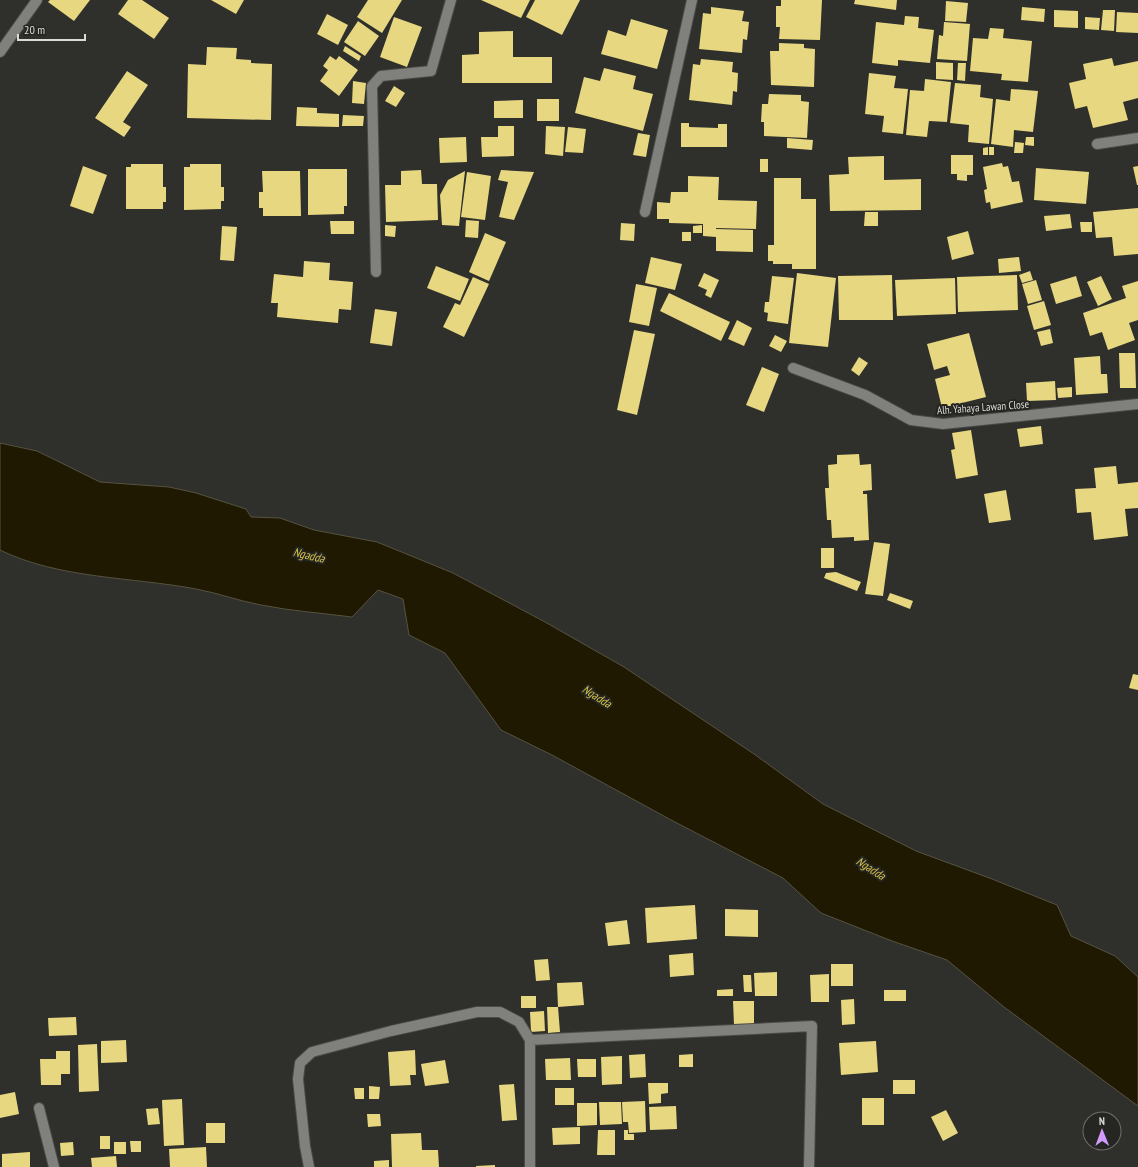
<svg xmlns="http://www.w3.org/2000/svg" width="1138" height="1167" viewBox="0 0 1138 1167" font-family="'PT Sans Narrow',sans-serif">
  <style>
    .water { fill: #1e1900; stroke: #575341 }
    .building { fill: #e6d780 }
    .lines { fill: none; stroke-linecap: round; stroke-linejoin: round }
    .minor-casing { stroke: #4a4a47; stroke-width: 12 }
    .minor { stroke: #80807d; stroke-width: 10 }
    .labels { text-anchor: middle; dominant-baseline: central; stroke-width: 4; stroke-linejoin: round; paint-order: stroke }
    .street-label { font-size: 11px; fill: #dbdad9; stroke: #252522 }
    .water-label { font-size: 12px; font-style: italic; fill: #d4c149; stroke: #252522 }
  </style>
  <rect width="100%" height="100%" fill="#2f2f2c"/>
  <path class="water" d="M0 443 37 451 100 482 169 487 196 493 246 509 251 517 280 518 314 530 377 542 453 573 545 622 624 667 754 754 823 804 916 851 992 879 1057 905 1071 936 1115 956 1138 977V1106L1004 1007 947 960 892 941 821 913 783 878 673 821 552 755 501 730 445 653 409 635 403 599 378 590 352 617C322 613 291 611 261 605 239 601 218 593 196 589 133 577 59 579 0 550Z"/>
  <g class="building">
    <polygon points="50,0 90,0 74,21 48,2"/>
    <polygon points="128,0 142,0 169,18 154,39 118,14"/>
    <polygon points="211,0 244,0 236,14"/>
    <polygon points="368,0 402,0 382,33 357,17"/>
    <polygon points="481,0 530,0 521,18"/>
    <polygon points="535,0 580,0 562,35 526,17"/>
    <polygon points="781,0 822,0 820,40 779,39 780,27 776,27 776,6 781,6"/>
    <polygon points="855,0 897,0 896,10 854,4"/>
    <polygon points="946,1 968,3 966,22 945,21"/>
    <polygon points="711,7 744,11 742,21 749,22 747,40 743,39 742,53 699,49 703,13 711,14"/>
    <polygon points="1022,7 1045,9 1044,22 1021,20"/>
    <polygon points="1054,10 1078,11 1078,28 1054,27"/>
    <polygon points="1103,10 1115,10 1114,31 1101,30"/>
    <polygon points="1117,12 1138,13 1138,33 1116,32"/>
    <polygon points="327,14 348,25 338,45 317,34"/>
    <polygon points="905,16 919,17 918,28 934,30 930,63 898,60 898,66 872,63 876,22 904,25"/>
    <polygon points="394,17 422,27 407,67 380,57"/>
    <polygon points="1085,17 1100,18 1099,30 1085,29"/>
    <polygon points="631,19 668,30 657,69 601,54 608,30 626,36"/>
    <polygon points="358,21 379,36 365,56 344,42"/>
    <polygon points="944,22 970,24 967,61 937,59 939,35 943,36"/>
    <polygon points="990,28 1004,29 1003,38 1032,41 1028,82 1001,80 1002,74 970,71 973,38 988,39"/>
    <polygon points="513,31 513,57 552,57 552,83 462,83 462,55 479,54 479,32"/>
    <polygon points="779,43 804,44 804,48 815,49 814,87 771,85 770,51 779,51"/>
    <polygon points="345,46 361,56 359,61 343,51"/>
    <polygon points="207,47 237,48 236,59 251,60 251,63 272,64 271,120 187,118 188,64 206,65"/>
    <polygon points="330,56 336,60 339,56 358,70 339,96 320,81 328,70 323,66"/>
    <polygon points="1112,58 1114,66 1138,61 1138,98 1123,102 1128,120 1093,128 1087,106 1075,109 1069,83 1086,79 1083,64"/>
    <polygon points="701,59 733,62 732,72 738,73 737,92 733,91 732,105 689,100 693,64 700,65"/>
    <polygon points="936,62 953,63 953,80 936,79"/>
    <polygon points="958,63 966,63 965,81 957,80"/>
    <polygon points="604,68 636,76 633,89 653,94 643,131 575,113 584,77 600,81"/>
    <polygon points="127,71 148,85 123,122 131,127 124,137 95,118"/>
    <polygon points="869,73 896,76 894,88 908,89 903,134 882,132 884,116 865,114"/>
    <polygon points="925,79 951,82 947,122 929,121 927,137 906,135 910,90 924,91"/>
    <polygon points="353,81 366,83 364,104 352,103"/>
    <polygon points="955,83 981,85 980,97 993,99 989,144 968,142 969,125 950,123"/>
    <polygon points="394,86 405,93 396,107 385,101"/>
    <polygon points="1011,89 1038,91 1033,132 1014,130 1013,147 991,144 996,99 1010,101"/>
    <polygon points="769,94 801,95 801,101 809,102 807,138 764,136 764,122 761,122 762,104 768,104"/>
    <rect x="537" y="99" width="22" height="22"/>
    <polygon points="523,100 523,118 494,118 494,101"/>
    <polygon points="297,107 317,108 317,113 339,114 339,127 296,126"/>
    <polygon points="343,115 364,116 363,126 342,126"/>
    <polygon points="681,123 689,123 689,127 718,128 718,124 727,124 727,147 681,147"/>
    <polygon points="498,126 514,126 514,156 482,157 481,137 498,137"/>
    <polygon points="546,126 565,127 563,156 545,154"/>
    <polygon points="568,127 586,129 583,153 565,152"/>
    <polygon points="638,133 650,135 646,157 633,155"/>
    <polygon points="466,137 467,162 440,163 439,138"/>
    <polygon points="1026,137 1034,137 1034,146 1025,145"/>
    <polygon points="787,138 813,140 812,150 787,148"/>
    <polygon points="1015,142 1024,143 1023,153 1014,153"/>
    <polygon points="988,147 988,155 983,155 983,148"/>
    <rect x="989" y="147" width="5" height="8"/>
    <polygon points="951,155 973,155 973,175 967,175 967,181 957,180 957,174 951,174"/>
    <polygon points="884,156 884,180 921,179 921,210 830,211 829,175 849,174 848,157"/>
    <rect x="760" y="159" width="8" height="13"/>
    <polygon points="1002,163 1003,167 1008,166 1012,182 1019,181 1023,202 991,209 990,202 986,203 984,190 987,189 983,167"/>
    <polygon points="131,164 163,164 163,187 166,187 166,202 163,202 163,209 126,209 126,167 131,167"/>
    <polygon points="190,164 221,164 221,187 224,187 224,201 221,201 221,209 184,210 184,167 190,167"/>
    <polygon points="83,166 107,175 93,214 70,206"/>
    <polygon points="1138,166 1138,185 1137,185 1133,167"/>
    <polygon points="1036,168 1089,172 1086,204 1034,200"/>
    <polygon points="308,169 347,169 347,206 344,206 344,214 308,215"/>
    <polygon points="421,170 422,184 437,184 438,220 386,222 385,185 401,185 401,171"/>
    <polygon points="501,170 534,172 514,220 499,217 508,182 498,180"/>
    <polygon points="262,171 300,171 301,216 263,216 263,208 259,208 259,192 263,192"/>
    <polygon points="465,171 459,226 442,225 440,195 448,180"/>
    <polygon points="467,172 491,176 485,220 461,217"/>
    <polygon points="688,176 719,177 718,200 757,201 756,229 716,228 716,229 753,230 753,252 716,251 716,237 703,236 703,224 669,223 669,219 657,219 657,202 670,203 671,192 688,192"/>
    <polygon points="774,178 801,178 801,199 816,199 816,269 792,269 792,264 773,264 773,261 768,261 768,245 774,245"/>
    <polygon points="1138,208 1138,254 1114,256 1112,237 1096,238 1093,212"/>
    <polygon points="865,212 878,212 878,226 864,226"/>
    <polygon points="1070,214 1072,228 1046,231 1044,216"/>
    <polygon points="466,220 479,221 478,238 465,237"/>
    <polygon points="330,221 354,221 354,234 331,234"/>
    <polygon points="1080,222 1092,222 1092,232 1081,232"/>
    <polygon points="621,223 635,224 634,241 620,240"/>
    <polygon points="385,225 396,226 395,237 385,236"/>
    <polygon points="702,225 702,233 693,233 693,226"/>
    <polygon points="222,226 237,227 234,261 220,260"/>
    <polygon points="968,231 974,254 952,260 947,237"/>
    <rect x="682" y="232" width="9" height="9"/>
    <polygon points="485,233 506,242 489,281 469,272"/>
    <polygon points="651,257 682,264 675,290 645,283"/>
    <polygon points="1019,257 1021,271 999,273 998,259"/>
    <polygon points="304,261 330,263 329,280 353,282 351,310 339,309 338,323 277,317 278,303 271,303 274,274 303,277"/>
    <polygon points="436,266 469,279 460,301 427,288"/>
    <polygon points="1030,271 1033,280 1022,283 1019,275"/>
    <polygon points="704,273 719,280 711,298 705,295 707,290 698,286"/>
    <polygon points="797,273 836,278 828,347 789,343"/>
    <polygon points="892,275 893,320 839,320 838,276"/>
    <polygon points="1017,275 1018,310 958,312 957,277"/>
    <polygon points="772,276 794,278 788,324 767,321 768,313 764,312 765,302 769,302"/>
    <polygon points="1076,276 1082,296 1056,304 1050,284"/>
    <polygon points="1101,276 1112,299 1098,306 1087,282"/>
    <polygon points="473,277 489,284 464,337 443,327 455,303 460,305"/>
    <polygon points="955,278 956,314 897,316 895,280"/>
    <polygon points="1036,280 1042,300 1028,304 1022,284"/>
    <polygon points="1138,281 1138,320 1129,323 1135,340 1108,350 1102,332 1090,336 1083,313 1126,298 1122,286"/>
    <polygon points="636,284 657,288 649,326 629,322"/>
    <polygon points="669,293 730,322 721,341 660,311"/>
    <polygon points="1044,301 1051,325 1034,330 1027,306"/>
    <polygon points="375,309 397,312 392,346 370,343"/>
    <polygon points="737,320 752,328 744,346 728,339"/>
    <polygon points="1050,329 1053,343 1041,346 1037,332"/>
    <polygon points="634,330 655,334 637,415 617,410"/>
    <polygon points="969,333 986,397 942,408 935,379 950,375 947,366 934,370 927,344"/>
    <polygon points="775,335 787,341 781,352 769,346"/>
    <polygon points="1119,353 1135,353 1136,388 1120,388"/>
    <polygon points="1100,356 1101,374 1107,374 1108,393 1076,395 1074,358"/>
    <polygon points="859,357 868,363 859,376 851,370"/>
    <polygon points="762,367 779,374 764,412 746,405"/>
    <polygon points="1055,381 1056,400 1027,401 1026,383"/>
    <polygon points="1072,387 1072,397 1058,398 1057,388"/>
    <polygon points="1041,426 1043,444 1020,447 1017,429"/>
    <polygon points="971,430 978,475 956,479 951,450 955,449 952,433"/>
    <polygon points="859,454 860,465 871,464 872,490 863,491 863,494 867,494 869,540 854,541 854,537 832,538 831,520 827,520 825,488 829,488 828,465 837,464 837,455"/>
    <polygon points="1116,466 1118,484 1138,482 1138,508 1125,509 1128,536 1094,540 1091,512 1077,513 1075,489 1096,488 1094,468"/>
    <polygon points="1006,490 1011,520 989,523 984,494"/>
    <polygon points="874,542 890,544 883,596 865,594"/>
    <rect x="821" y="548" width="13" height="20"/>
    <polygon points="836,572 861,582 857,591 824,578 826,573"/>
    <polygon points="890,593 913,601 910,609 887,600"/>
    <polygon points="1133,674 1138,675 1138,690 1129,688"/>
    <polygon points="695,905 697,939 647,943 645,908"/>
    <polygon points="725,909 758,910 758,937 725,936"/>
    <polygon points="627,920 630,944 608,946 605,923"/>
    <polygon points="693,953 694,975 670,977 669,955"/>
    <polygon points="548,959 550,980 536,981 534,960"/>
    <rect x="831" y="964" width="22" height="22"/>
    <polygon points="777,972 777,996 755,996 754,973"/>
    <polygon points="829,974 829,1002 811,1002 810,975"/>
    <polygon points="743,975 751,975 752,992 744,992"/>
    <polygon points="582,982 584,1005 558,1007 557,983"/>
    <polygon points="733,989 733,996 717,996 717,990"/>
    <rect x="884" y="990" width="22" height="11"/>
    <rect x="521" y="996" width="15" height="12"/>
    <polygon points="854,999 855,1024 842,1025 841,1000"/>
    <polygon points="733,1001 754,1001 754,1025 734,1025"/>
    <polygon points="547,1007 558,1007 560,1032 548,1033"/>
    <polygon points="544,1011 545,1031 531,1032 530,1012"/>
    <polygon points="76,1017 77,1035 49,1036 48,1018"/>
    <polygon points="126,1040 127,1062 101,1063 101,1041"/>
    <polygon points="876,1041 878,1072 841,1075 839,1043"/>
    <polygon points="97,1044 99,1091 79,1092 78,1045"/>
    <polygon points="415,1050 416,1075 410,1075 411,1085 390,1086 388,1052"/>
    <polygon points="56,1051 70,1051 70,1074 61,1074 61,1085 41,1085 40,1059 56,1059"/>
    <polygon points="645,1054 646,1077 630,1078 629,1055"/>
    <polygon points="693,1054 693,1067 679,1067 679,1055"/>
    <polygon points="622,1056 622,1084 602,1085 601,1057"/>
    <polygon points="570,1058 571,1080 546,1080 545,1059"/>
    <polygon points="577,1059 596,1059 596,1077 578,1077"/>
    <polygon points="445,1060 449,1083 425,1086 421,1064"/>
    <rect x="893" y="1080" width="22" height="14"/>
    <polygon points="648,1083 668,1083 668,1093 661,1094 661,1103 649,1104"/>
    <polygon points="514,1084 517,1120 502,1121 499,1085"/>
    <polygon points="369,1086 380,1087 379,1099 369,1099"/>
    <polygon points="354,1088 364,1088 364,1099 355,1099"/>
    <rect x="555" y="1088" width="19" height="17"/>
    <polygon points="15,1092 19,1114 0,1118 0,1095"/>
    <rect x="862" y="1098" width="22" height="27"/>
    <polygon points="182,1099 184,1145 164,1146 162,1100"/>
    <polygon points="645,1101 646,1132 629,1133 628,1122 623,1122 622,1102"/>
    <polygon points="599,1102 621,1102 622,1124 600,1125"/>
    <polygon points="577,1103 597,1103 597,1125 577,1126"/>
    <polygon points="676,1106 677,1129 650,1130 649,1107"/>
    <polygon points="158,1108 160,1124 148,1125 146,1109"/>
    <polygon points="946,1110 958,1133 943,1141 931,1117"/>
    <polygon points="367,1114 380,1114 381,1126 368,1127"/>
    <rect x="206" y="1123" width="19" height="20"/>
    <polygon points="580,1127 580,1144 553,1145 552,1128"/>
    <polygon points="598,1130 615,1130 615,1155 597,1155"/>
    <polygon points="624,1130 628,1130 628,1134 634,1134 634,1140 624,1140"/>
    <polygon points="421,1133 422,1150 438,1150 439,1167 392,1167 391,1134"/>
    <rect x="100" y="1136" width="10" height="13"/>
    <polygon points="130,1141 141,1141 141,1152 131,1152"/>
    <polygon points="73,1142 74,1155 61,1156 60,1143"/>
    <rect x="114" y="1142" width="12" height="12"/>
    <polygon points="206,1147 207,1167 170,1167 169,1149"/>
    <polygon points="30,1152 30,1167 2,1167 2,1154"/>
    <polygon points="116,1156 117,1167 92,1167 91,1158"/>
    <polygon points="389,1160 389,1167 374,1167 374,1161"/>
    <polygon points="495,1165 495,1167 476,1167 476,1166"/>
  </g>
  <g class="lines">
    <defs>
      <g id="minor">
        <polyline points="0,52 37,0"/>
        <polyline points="1097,144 1138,138"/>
        <polyline points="645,212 692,0"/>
        <polyline points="376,272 372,86 381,76 431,71 451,0"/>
        <polyline points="793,368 865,395 911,420 943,424 1138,404"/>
        <polyline points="39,1108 54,1167"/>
        <polyline points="309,1167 305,1146 298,1079 300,1063 312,1052 391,1031 477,1012 500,1012 519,1022 530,1040"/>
        <polyline points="530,1167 530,1040 812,1026 809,1167"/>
      </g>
    </defs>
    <use href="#minor" class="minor-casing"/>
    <use href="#minor" class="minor"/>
  </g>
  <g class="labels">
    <g class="street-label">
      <text transform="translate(983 407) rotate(-4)">Alh. Yahaya Lawan Close</text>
    </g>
    <g class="water-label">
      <text transform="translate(309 555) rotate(13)">Ngadda</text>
      <text transform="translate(597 696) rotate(32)">Ngadda</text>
      <text transform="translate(871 868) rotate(33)">Ngadda</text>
    </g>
  </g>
  <g transform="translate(1102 1131) rotate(359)"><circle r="19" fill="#252522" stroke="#6e6d6b"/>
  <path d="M0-3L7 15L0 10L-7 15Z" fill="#d39cfc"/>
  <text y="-6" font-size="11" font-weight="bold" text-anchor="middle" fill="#dbdad9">N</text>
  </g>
  <path d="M18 34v6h67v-6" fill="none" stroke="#dbdad9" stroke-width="2"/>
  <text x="24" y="34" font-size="12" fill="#dbdad9" stroke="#252522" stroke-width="3" paint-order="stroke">20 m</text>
</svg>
